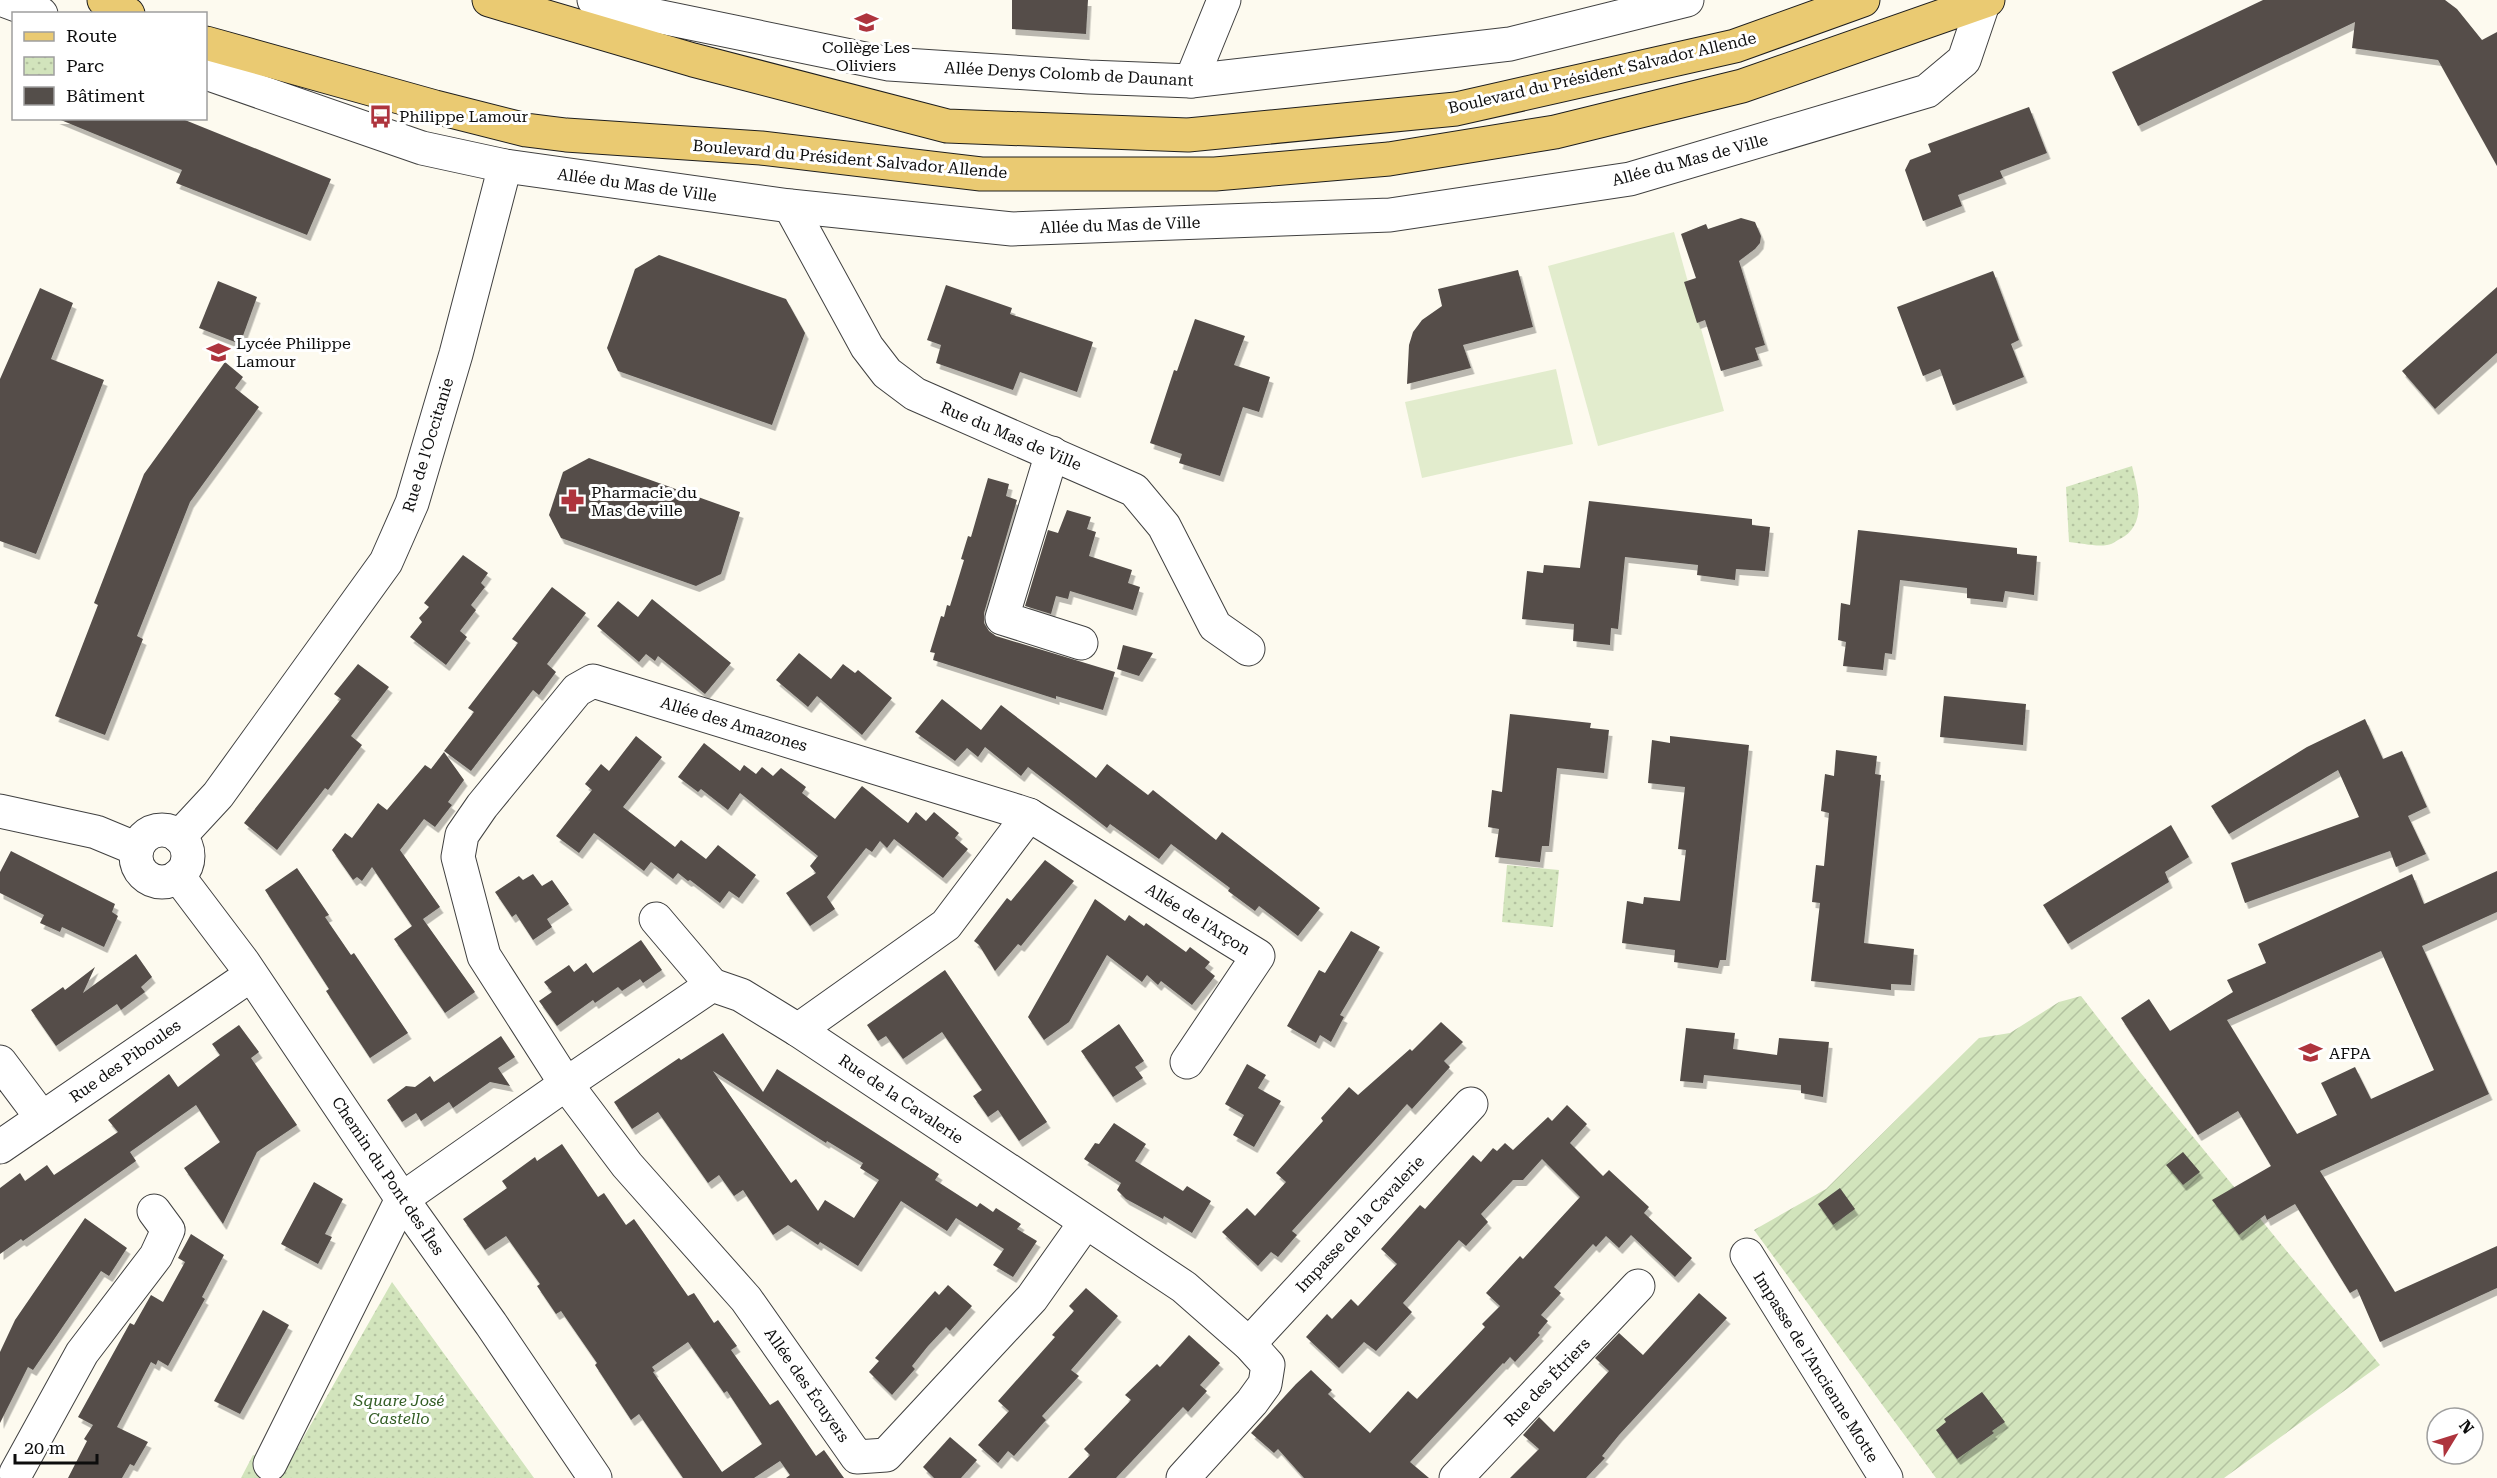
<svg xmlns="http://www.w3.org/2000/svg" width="2497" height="1478" viewBox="0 0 2497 1478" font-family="'Roboto Serif',serif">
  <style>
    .park { fill: url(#park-dots) }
    .garden { fill: url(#garden-furrows) }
    .pitch { fill: #e2eccd }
    .building { fill: #544e4a; fill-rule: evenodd; filter: url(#shadow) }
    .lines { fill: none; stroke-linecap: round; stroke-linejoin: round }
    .street-casing { stroke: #404040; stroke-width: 35 }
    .primary-casing { stroke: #1e1e1e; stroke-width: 35 }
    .street { stroke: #fff; stroke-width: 33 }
    .primary { stroke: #eaca72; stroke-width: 33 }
    .labels { text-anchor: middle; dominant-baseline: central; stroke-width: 6; stroke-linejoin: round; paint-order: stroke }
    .poi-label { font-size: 16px; fill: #0d0d0d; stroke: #fff; text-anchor: start }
    .street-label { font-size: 16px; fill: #0d0d0d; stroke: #fff }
    .park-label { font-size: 16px; font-style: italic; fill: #325d24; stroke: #fff }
  </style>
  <defs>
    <pattern id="park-dots" width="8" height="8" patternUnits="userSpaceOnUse" patternTransform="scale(1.5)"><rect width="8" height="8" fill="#d2e4bc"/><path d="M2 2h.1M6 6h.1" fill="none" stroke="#b3c2a0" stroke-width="1.8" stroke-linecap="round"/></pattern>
    <pattern id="garden-furrows" width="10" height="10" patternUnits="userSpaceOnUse" patternTransform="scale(1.5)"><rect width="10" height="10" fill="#d2e4bc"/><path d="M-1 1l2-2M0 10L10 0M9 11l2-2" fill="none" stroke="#b3c2a0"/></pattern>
    <filter id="shadow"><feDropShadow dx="3.5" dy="6" stdDeviation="0" flood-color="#0004"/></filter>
  </defs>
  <rect width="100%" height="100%" fill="#fdfaef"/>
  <g class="park">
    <path d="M2132 466C2138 490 2148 525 2120 539 2116 541 2111 545 2107 545 2096 547 2081 543 2069 542L2066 487Z"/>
    <polygon points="1507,865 1559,870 1553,927 1502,922"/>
    <polygon points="392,1282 534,1478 241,1478 253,1455 285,1470"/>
  </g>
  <polygon class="garden" points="2081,996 2140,1072 2380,1365 2224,1478 1936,1478 1754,1230 1826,1189 1979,1038 2010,1033 2059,1002"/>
  <g class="pitch">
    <polygon points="1674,232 1724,411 1598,446 1548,266"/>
    <polygon points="1556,369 1573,444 1422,478 1405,402"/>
  </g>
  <g class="building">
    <polygon points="1012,0 1088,0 1086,34 1012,29"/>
    <polygon points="2263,0 2445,0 2457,9 2482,40 2497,32 2497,166 2438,60 2352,48 2355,22 2138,126 2112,72"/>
    <polygon points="2029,107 2047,153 2000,171 2003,178 1958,195 1962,206 1923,221 1905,170 1910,160 1931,152 1928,144"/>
    <polygon points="56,118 180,118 331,179 307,235 176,183 182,170"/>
    <polygon points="1741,218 1755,222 1761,236 1760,243 1755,249 1739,261 1765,345 1755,348 1759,360 1721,371 1705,320 1697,323 1684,282 1696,278 1681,234 1706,224 1708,229"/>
    <polygon points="659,255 786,299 805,333 772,425 618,371 607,348 620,312 635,269"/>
    <polygon points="1518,270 1533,327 1463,345 1471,368 1407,384 1409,345 1413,332 1422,320 1442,306 1438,289"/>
    <polygon points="1993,271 2019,340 2011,344 2024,377 1953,405 1940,369 1923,376 1897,307"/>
    <polygon points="218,281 257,297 240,344 199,328"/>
    <polygon points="946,285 1012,308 1010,314 1093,342 1077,392 1020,372 1013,390 936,363 941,345 927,340"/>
    <polygon points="2497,287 2497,353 2435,409 2402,371"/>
    <polygon points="40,288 73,303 51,359 104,380 36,554 0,541 0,379"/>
    <polygon points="1195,319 1245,336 1234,365 1270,377 1259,412 1243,407 1220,476 1179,463 1182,454 1150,443 1174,370 1177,371"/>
    <polygon points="225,362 243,377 235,388 259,407 190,502 137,636 143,639 105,735 55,716 98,605 94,603 144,474"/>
    <polygon points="589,458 740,512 721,574 696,586 561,538 549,515 563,472"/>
    <polygon points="988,478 1009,484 1006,496 1017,500 984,613 984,623 989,631 996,636 1115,672 1103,710 1056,696 1056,699 933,660 935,653 930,652 941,616 944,617 947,605 950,606 964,560 961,559 968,536 971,537"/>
    <polygon points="1589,501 1752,519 1752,525 1770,527 1765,571 1736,569 1735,580 1697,575 1698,565 1625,557 1618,629 1611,628 1610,645 1573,641 1574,624 1522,619 1527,571 1543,573 1544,565 1580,568"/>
    <polygon points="1067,510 1091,517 1087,529 1096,532 1089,556 1132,570 1128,583 1140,587 1133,610 1070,591 1068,599 1056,596 1051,614 1025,606 1048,530 1058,533"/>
    <polygon points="1858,530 2017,548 2017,554 2037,556 2034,595 2005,591 2003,602 1967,598 1967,588 1900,580 1892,654 1885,653 1883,670 1843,666 1846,642 1838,640 1841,603 1850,605"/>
    <polygon points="463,555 488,573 481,583 485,587 471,605 476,610 460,631 467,637 446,665 410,637 422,622 419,618 429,607 424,603"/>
    <polygon points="552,587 586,613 547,664 556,672 539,695 533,690 471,771 444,751 474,712 468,708 518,643 512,639"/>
    <polygon points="652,599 731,663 705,694 658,656 655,661 646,654 639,662 597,626 618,601 638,617"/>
    <polygon points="1123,645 1153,653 1139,676 1117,669"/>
    <polygon points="799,653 831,679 843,664 855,673 858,670 892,698 862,735 817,696 808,707 776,680"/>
    <polygon points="358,664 389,687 351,736 362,745 328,790 325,788 277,850 244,823 341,699 334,694"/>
    <polygon points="1944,696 2026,704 2023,745 1940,737"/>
    <polygon points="942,699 981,730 1001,705 1096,778 1107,764 1148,795 1153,790 1216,840 1222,832 1320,908 1298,936 1259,906 1255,911 1228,891 1230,888 1171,844 1159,859 1110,824 1107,828 1028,767 1021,776 985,747 978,757 967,748 955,761 915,732"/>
    <polygon points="1510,714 1591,723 1590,728 1609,730 1604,773 1557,768 1549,846 1542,846 1540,862 1495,857 1499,829 1488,827 1492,790 1502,792"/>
    <polygon points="2365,719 2383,759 2402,751 2427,807 2408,816 2426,854 2396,867 2390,851 2245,903 2231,863 2359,817 2338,770 2229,834 2211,806 2307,747"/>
    <polygon points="636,736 662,757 623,807 675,847 681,840 706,859 718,845 756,875 739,898 729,891 720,903 690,880 688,881 678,873 673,879 651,862 644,871 594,833 579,853 556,836 592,790 585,784 601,764 609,771"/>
    <polygon points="1670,736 1749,745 1726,960 1720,960 1718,968 1674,962 1675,950 1622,943 1627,901 1643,904 1644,897 1680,901 1686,850 1678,849 1685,787 1648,783 1652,740 1670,743"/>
    <polygon points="704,743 740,771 744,765 756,774 762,767 773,776 781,768 806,787 802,793 835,819 862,786 908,823 916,812 926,821 934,812 959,833 955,838 968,849 943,878 894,839 887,848 880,841 872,852 866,848 827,897 835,909 810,926 786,893 816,873 810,866 818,856 740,793 728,810 701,789 698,792 678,777"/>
    <polygon points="1836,750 1877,756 1875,774 1881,775 1864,943 1914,949 1911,985 1891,984 1891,990 1811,981 1820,903 1812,902 1816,865 1824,866 1829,813 1821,811 1825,774 1834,776"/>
    <polygon points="444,752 464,780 448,802 452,805 435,827 424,819 400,850 440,907 423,919 475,992 445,1013 394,939 412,926 372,867 362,881 357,877 353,880 332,850 345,833 352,838 378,803 387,810 425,765 431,769"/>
    <polygon points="2171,825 2189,857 2165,872 2169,882 2068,944 2043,905"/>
    <polygon points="11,851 115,904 112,912 118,916 104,947 62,927 60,932 40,923 44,915 0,893 0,872"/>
    <polygon points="1045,860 1074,881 1021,946 1018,944 995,971 979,945 974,941 1007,898 1011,901"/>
    <polygon points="297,868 329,915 325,917 351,955 354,953 408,1033 370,1058 326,991 329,989 265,890"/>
    <path d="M2497 871V912L2422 946 2489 1094 2320 1171 2395 1292 2497 1246V1288L2380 1342 2357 1289 2350 1293 2295 1204 2267 1220 2265 1215 2239 1235 2212 1200 2271 1166 2238 1111 2198 1135 2121 1018 2149 999 2170 1031 2233 992 2227 980 2266 963 2258 944 2412 874 2424 904ZM2381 951 2434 1070 2371 1099 2355 1067 2321 1083 2337 1115 2297 1134 2227 1020Z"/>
    <polygon points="533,874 542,886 552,880 569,904 547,919 552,927 533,940 516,914 512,917 495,892 519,876 523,880"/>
    <polygon points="1095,899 1125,921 1129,915 1144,926 1146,923 1186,952 1190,947 1210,962 1205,968 1215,976 1192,1005 1161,981 1158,985 1147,975 1142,982 1107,955 1069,1022 1044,1040 1028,1017"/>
    <polygon points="1351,931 1380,947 1340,1015 1344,1017 1331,1042 1320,1035 1316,1043 1287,1026 1319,970 1325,973"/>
    <polygon points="641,940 662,970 643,983 640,979 622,991 618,987 595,1003 593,1000 557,1026 539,1001 552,992 544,982 569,965 574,972 586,963 593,973"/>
    <polygon points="136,954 152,977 141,987 145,992 121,1010 117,1004 56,1046 31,1010 63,987 65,990 95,967 83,993"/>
    <polygon points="945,970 1047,1122 1019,1141 998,1110 988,1117 973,1096 982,1090 942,1032 903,1059 886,1036 878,1041 867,1025"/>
    <polygon points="1441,1022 1463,1042 1444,1061 1450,1067 1412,1109 1407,1104 1373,1142 1292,1231 1297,1235 1278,1257 1271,1252 1258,1266 1222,1232 1247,1208 1255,1216 1286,1182 1276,1173 1323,1121 1321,1118 1349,1087 1358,1095 1410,1049 1412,1051"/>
    <polygon points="1119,1024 1144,1061 1135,1067 1143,1078 1113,1097 1081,1051"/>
    <polygon points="239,1025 259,1052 251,1058 297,1125 257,1152 223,1224 184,1168 220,1142 196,1105 130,1152 136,1161 23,1241 21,1239 0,1254 0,1188 20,1173 25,1181 47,1165 54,1175 118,1132 108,1120 169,1074 178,1087 220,1055 212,1044"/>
    <polygon points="1686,1028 1735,1033 1733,1049 1777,1055 1779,1038 1829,1042 1823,1097 1801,1093 1801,1085 1704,1075 1703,1083 1680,1081"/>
    <path d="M723 1033 763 1092 777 1069 939 1174 935 1180 977 1207 980 1203 993 1212 996 1208 1021 1224 1017 1229 1037 1241 1013 1277 993 1265 1004 1249 956 1218 947 1231 901 1201 858 1266 820 1242 818 1245 788 1225 773 1235 743 1190 734 1196 719 1175 708 1183 658 1112 632 1129 614 1102 679 1058 681 1060ZM713 1071 826 1143 827 1141 863 1163 860 1168 879 1180 854 1218 825 1200 818 1211 796 1179 791 1183Z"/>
    <polygon points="501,1036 515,1057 498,1068 510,1086 490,1082 453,1108 449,1102 421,1121 416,1113 402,1122 387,1100 406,1086 415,1087 430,1076 434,1082"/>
    <polygon points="1247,1064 1266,1075 1258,1088 1281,1101 1254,1147 1233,1135 1244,1115 1225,1104"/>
    <polygon points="1567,1105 1587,1124 1570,1143 1603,1176 1609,1170 1649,1207 1644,1213 1692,1258 1675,1277 1631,1235 1619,1248 1606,1236 1596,1247 1593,1244 1554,1287 1561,1293 1541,1315 1548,1321 1538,1333 1540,1335 1515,1362 1510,1357 1504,1364 1503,1363 1410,1462 1429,1478 1304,1478 1278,1449 1274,1453 1251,1433 1296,1384 1311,1370 1332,1390 1328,1394 1370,1433 1408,1391 1417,1399 1485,1327 1482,1324 1500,1306 1486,1293 1520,1256 1523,1259 1580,1197 1542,1159 1523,1180 1513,1180 1481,1214 1488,1222 1466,1246 1459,1240 1403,1303 1412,1312 1376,1351 1364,1342 1339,1368 1306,1337 1327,1314 1332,1319 1351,1299 1358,1306 1397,1264 1381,1249 1420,1205 1425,1209 1473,1155 1481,1162 1493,1148 1497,1151 1505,1143 1513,1150 1548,1117 1552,1121"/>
    <polygon points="1114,1123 1146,1144 1135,1161 1183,1191 1187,1186 1211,1201 1192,1233 1164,1216 1163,1219 1126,1199 1117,1190 1121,1183 1084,1159 1095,1143 1099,1144"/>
    <path d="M562 1144 598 1197 604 1193 626 1225 634 1219 688 1296 694 1293 714 1323 718 1320 737 1346 731 1350 770 1405 778 1400 816 1456 824 1450 844 1478H786L790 1475 780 1461 754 1478H683L639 1414 631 1420 595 1365 597 1363 561 1311 556 1314 537 1286 540 1284 506 1236 485 1250 463 1219 507 1188 502 1181 535 1157 537 1161ZM688 1342 724 1393 727 1391 762 1444 722 1472 653 1372 655 1371 652 1367Z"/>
    <polygon points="2183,1152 2200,1172 2183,1185 2166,1165"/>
    <polygon points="314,1182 343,1199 325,1234 332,1237 318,1264 281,1244"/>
    <polygon points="1840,1188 1855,1209 1833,1225 1818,1204"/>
    <polygon points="85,1218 127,1248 109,1276 101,1271 33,1370 28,1367 0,1423 0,1352 15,1320"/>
    <polygon points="191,1234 224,1255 202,1297 205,1299 168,1366 158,1360 156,1365 151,1362 117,1427 148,1442 134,1466 130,1464 122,1478 68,1478 87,1441 84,1439 93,1425 78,1417 130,1323 134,1325 151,1295 163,1302 185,1262 178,1258"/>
    <polygon points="948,1285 972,1306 950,1331 946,1327 928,1346 912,1366 915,1369 892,1395 869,1372 879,1361 875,1358 935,1291 939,1295"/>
    <polygon points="1086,1288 1118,1316 1071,1370 1079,1376 1042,1416 1046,1420 1014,1456 1008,1451 998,1463 978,1445 1009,1411 998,1401 1055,1337 1052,1335 1074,1311 1069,1306"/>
    <polygon points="1699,1293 1727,1318 1619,1435 1602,1456 1605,1458 1586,1478 1510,1478 1539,1449 1523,1435 1539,1417 1554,1432 1609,1371 1595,1358 1619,1333 1643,1355"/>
    <polygon points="263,1310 289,1325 240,1414 214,1401"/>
    <polygon points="1189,1335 1220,1363 1200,1385 1207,1391 1188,1412 1183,1407 1116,1478 1068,1478 1090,1455 1084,1449 1131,1400 1125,1395 1157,1364 1160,1367"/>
    <polygon points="1982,1392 2005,1422 1992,1431 1994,1433 1957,1459 1936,1430 1946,1422 1944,1419"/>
    <polygon points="950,1437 977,1460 961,1478 934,1478 923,1467"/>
  </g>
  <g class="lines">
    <defs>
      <g id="street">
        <polyline points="3,0 41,14"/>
        <polyline points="594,0 642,13 889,64 1089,77 1191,81 1510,44 1687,0"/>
        <polyline points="206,73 422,148 505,166 790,206 1012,229 1390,215 1630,179 1927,91 1964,60 1984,1"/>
        <polyline points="1191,81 1224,0"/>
        <polyline points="790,206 867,347 887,373 915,394 1134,490 1164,526 1215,626 1248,649"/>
        <polyline points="1052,453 1002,618 1081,643"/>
        <polyline points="0,811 96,832 137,849"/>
        <circle cx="162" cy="856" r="26"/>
        <polyline points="179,837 218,795 386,562 412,503 456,354 505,166"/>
        <polyline points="178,876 243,962 402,1199 491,1324 595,1478"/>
        <polyline points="656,919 712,985"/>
        <polyline points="798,1030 946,925 1029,815"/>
        <polyline points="0,1062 42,1118"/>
        <polyline points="0,1147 251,975"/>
        <polyline points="1085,1223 1032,1298 886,1455 857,1457 746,1299 627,1165 566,1084 484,956 458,857 462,835 482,806 577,690 593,681 1017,811 1029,815 1258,956 1187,1062"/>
        <polyline points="1747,1255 1886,1478"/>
        <polyline points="1249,1344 1471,1104"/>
        <polyline points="270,1464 402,1199 566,1084 712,985 741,995 798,1030 1184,1287 1249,1344 1268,1365 1265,1384 1252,1402 1183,1478"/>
        <polyline points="16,1473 82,1353 156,1256 168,1230 154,1211"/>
        <polyline points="1456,1478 1638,1286"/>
      </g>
      <g id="primary">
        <polyline points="104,0 128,14"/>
        <polyline points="489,0 693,60 947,126 1188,135 1456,109 1735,46 1863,0"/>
        <polyline points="206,43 435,107 526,130 566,135 761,148 981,174 1215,174 1389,159 1555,132 1742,86 1988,0"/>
      </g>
    </defs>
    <use href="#street" class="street-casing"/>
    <use href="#primary" class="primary-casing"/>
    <use href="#street" class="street"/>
    <use href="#primary" class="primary"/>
  </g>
  <defs>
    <symbol id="school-bare" viewBox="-9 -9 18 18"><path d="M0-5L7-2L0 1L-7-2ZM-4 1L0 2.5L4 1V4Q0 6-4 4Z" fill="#ae343d" stroke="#fff" stroke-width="2.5" paint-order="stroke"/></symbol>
    <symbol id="bus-bare" viewBox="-9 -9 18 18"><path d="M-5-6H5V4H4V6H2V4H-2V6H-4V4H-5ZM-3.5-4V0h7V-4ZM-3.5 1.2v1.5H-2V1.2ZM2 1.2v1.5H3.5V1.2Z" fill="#ae343d" stroke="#fff" stroke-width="2.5" paint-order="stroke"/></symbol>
    <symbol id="pharmacy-bare" viewBox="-9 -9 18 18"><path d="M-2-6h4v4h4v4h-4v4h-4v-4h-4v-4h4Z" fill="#ae343d" stroke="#fff" stroke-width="2.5" paint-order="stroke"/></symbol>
    <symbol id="university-bare" viewBox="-9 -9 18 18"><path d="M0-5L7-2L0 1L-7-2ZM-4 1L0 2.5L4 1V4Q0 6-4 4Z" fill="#ae343d" stroke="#fff" stroke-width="2.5" paint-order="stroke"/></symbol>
  </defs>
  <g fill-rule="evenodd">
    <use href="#school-bare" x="850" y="6" width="33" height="33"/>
    <use href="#bus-bare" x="364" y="100" width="33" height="33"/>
    <use href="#school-bare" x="202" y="336" width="33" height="33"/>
    <use href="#pharmacy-bare" x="556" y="484" width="33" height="33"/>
    <use href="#university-bare" x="2294" y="1036" width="33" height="33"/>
  </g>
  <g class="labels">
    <g class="poi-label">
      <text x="866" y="47" text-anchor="middle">Collège Les<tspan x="866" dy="18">Oliviers</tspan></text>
      <text x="399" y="116">Philippe Lamour</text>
      <text x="236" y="343">Lycée Philippe<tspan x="236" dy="18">Lamour</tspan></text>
      <text x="591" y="492">Pharmacie du<tspan x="591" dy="18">Mas de ville</tspan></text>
      <text x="2329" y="1053">AFPA</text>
    </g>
    <g class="street-label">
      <text transform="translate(1602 73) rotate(-13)">Boulevard du Président Salvador Allende</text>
      <text transform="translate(1069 74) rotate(3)">Allée Denys Colomb de Daunant</text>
      <text transform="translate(850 159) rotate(5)">Boulevard du Président Salvador Allende</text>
      <text transform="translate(1690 160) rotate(-15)">Allée du Mas de Ville</text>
      <text transform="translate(637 185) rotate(8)">Allée du Mas de Ville</text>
      <text transform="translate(1120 225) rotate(-2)">Allée du Mas de Ville</text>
      <text transform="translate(1011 436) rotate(23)">Rue du Mas de Ville</text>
      <text transform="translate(428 445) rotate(-73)">Rue de l'Occitanie</text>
      <text transform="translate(734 724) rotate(17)">Allée des Amazones</text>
      <text transform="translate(1198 919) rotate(32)">Allée de l'Arçon</text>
      <text transform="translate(125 1061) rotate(-35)">Rue des Piboules</text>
      <text transform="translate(901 1099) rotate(34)">Rue de la Cavalerie</text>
      <text transform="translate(388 1176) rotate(56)">Chemin du Pont des Îles</text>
      <text transform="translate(1360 1224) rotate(-47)">Impasse de la Cavalerie</text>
      <text transform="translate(1816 1367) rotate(58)">Impasse de l'Ancienne Motte</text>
      <text transform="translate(1547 1382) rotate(-46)">Rue des Étriers</text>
      <text transform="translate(807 1385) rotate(55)">Allée des Écuyers</text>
    </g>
    <g class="park-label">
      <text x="399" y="1400">Square José<tspan x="399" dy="18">Castello</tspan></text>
    </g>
  </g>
  <rect x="12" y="12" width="195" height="108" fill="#ffffff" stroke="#9e9e9e" stroke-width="1.5"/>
  <rect x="24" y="32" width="30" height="9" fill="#eaca72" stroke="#9e9e9e" stroke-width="1.5"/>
  <text x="66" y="42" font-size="18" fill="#0d0d0d">Route</text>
  <rect x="24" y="57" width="30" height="18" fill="url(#park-dots)" stroke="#9e9e9e" stroke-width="1.5"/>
  <text x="66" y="72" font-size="18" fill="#0d0d0d">Parc</text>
  <rect x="24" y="87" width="30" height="18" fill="#544e4a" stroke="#9e9e9e" stroke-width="1.5"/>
  <text x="66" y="102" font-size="18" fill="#0d0d0d">Bâtiment</text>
  <g transform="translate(2455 1436) rotate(52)"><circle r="28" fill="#ffffff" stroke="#9e9e9e" stroke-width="1.5"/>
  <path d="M0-4.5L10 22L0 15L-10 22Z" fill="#ae343d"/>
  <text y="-9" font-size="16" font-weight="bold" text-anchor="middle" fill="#0d0d0d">N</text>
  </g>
  <path d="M15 1454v9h82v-9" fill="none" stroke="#0d0d0d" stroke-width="3"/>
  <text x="24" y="1454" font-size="18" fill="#0d0d0d" stroke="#ffffff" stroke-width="4.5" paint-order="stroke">20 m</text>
</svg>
